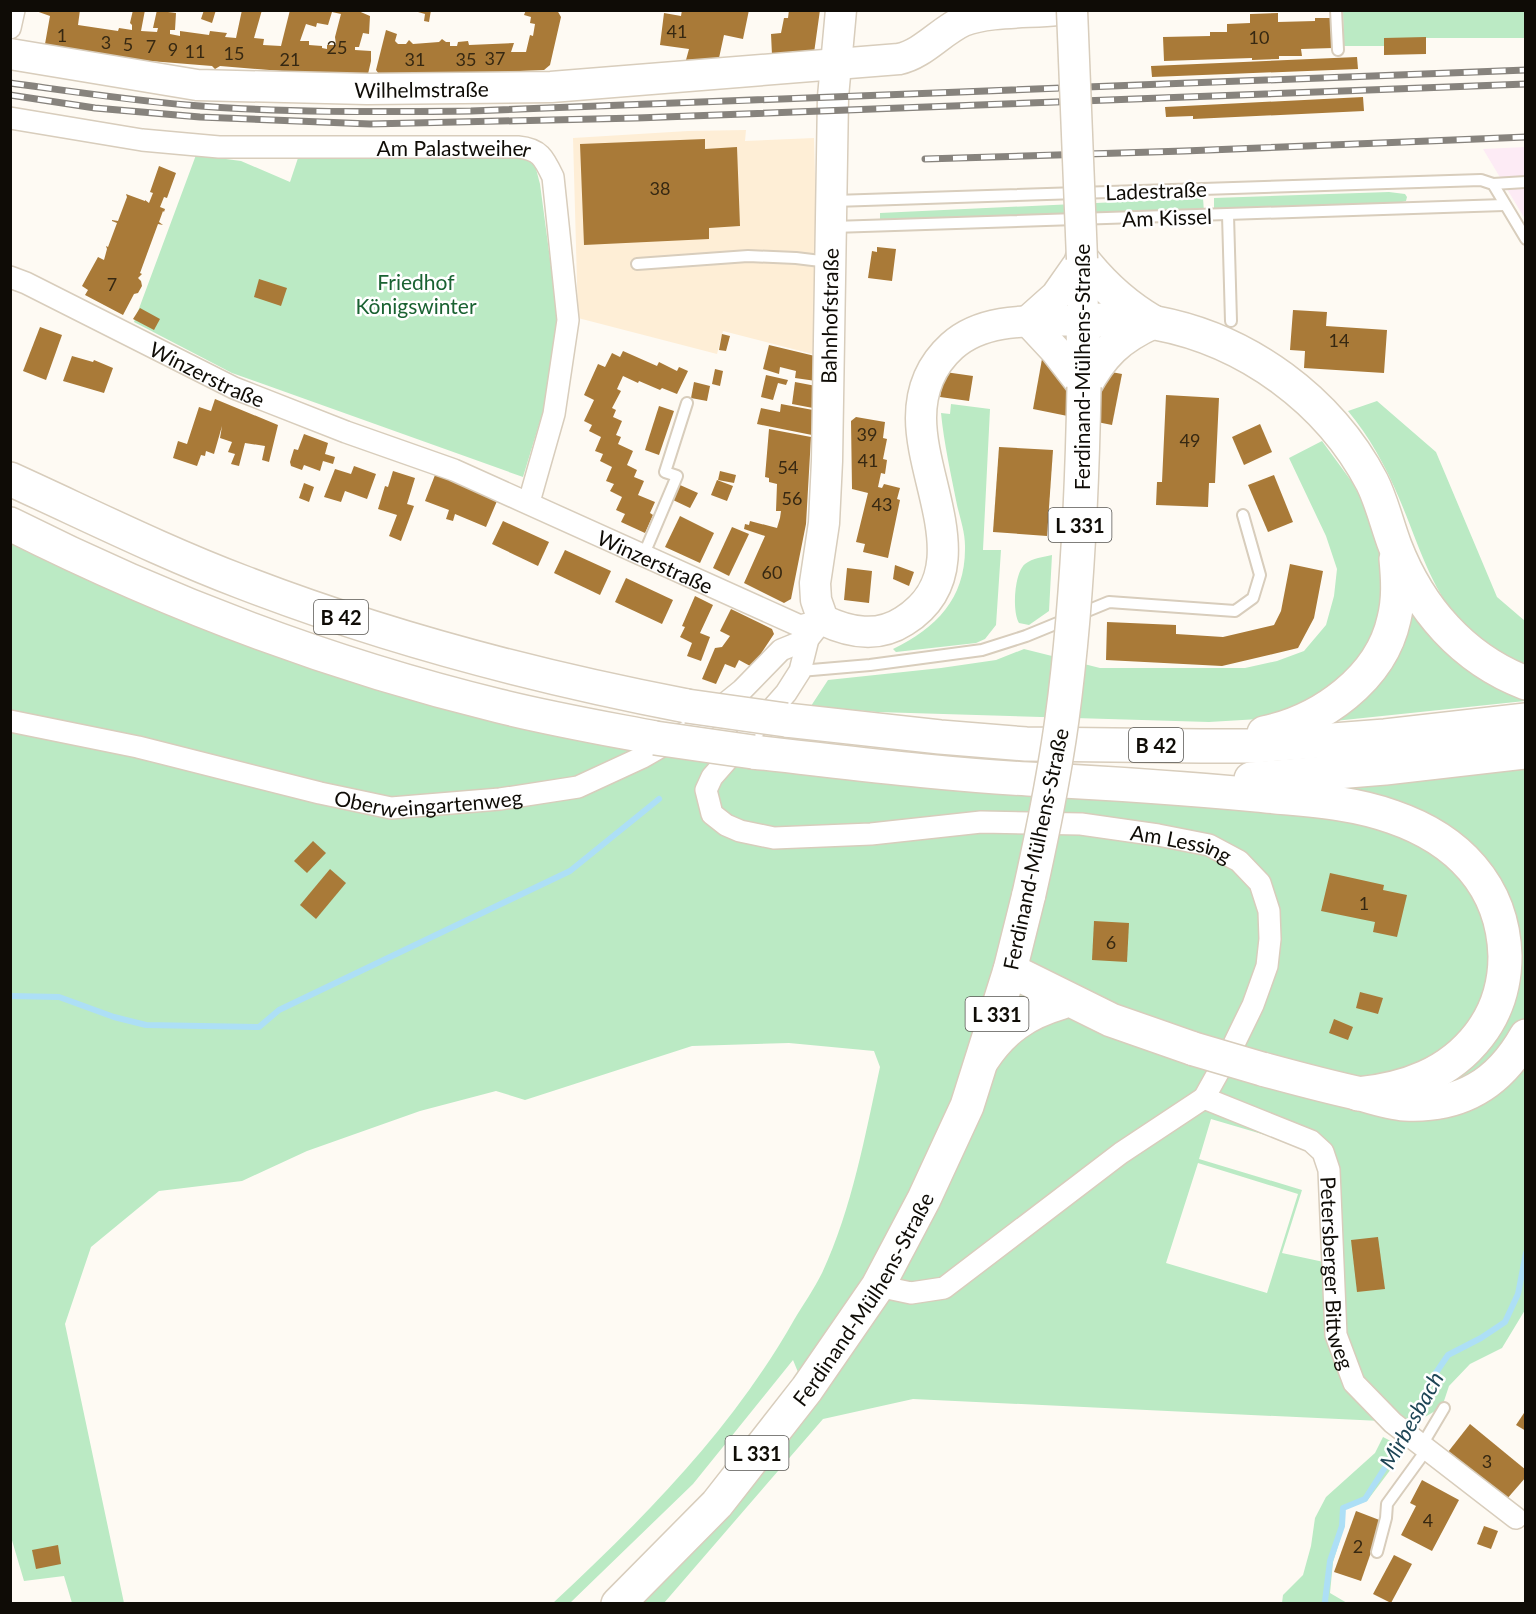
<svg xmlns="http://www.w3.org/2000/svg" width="1536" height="1614" viewBox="0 0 1536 1614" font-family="Lato,sans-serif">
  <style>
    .built { fill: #feeed6 }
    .industrial { fill: #fdebf5 }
    .green { fill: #bbeac4; fill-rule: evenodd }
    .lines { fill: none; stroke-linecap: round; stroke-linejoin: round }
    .stream { stroke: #addff6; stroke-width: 6 }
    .building { fill: #a97a38; fill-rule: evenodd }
    .lane-casing { stroke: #d8cdbc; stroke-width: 14 }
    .street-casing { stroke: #d8cdbc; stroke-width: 24 }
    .secondary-casing { stroke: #d8cdbc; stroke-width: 33 }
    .primary-casing { stroke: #d8cdbc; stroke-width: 36 }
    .highway-casing { stroke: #d8cdbc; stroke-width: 36 }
    .lane { stroke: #fff; stroke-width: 10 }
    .street { stroke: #fff; stroke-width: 21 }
    .secondary { stroke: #fff; stroke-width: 30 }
    .primary { stroke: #fff; stroke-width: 33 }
    .highway { stroke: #fff; stroke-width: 33 }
    .rail-casing { stroke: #87837d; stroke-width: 7 }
    .rail { stroke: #fff; stroke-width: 4.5; stroke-dasharray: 14; stroke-linecap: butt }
    .secondary-bridge-casing { stroke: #d8cdbc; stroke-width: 33; stroke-linecap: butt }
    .primary-bridge-casing { stroke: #d8cdbc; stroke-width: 36; stroke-linecap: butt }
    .highway-bridge-casing { stroke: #d8cdbc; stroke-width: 36; stroke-linecap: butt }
    .secondary-bridge { stroke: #fff; stroke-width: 30 }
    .primary-bridge { stroke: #fff; stroke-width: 33 }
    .highway-bridge { stroke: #fff; stroke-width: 33 }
    .labels { text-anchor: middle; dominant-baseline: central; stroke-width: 5; stroke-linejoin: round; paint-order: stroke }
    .number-label { font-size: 18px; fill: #362812 }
    .shield { fill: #fff; stroke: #575551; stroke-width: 1.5 }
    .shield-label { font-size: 20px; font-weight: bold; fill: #0f0c06 }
    .street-label { font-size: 21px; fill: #0f0c06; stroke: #fff }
    .park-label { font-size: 21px; fill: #1a6232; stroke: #fff }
    .water-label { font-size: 22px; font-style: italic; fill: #1d4555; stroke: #fff }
  </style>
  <rect width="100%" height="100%" fill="#fefaf3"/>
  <polygon class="built" points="746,130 745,141 814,138 820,356 723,331 717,354 578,318 573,138 688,131"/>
  <polygon class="industrial" points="1525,147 1525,219 1483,149"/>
  <g class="green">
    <polygon points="1343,11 1525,11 1525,38 1384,38 1384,46 1344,46"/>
    <polygon points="196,155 241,161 290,182 298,158 518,155 535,165 540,184 558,319 544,408 523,477 232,373 134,322"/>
    <polygon points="1389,192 1405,194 1407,197 1406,201 1390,205 1214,212 1214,198"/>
    <polygon points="1203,198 1204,212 880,220 880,213"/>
    <path d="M1377 401 1436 452 1497 597 1525 621V668C1510 658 1480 644 1468 631 1430 590 1420 547 1399 498 1386 467 1369 436 1348 411Z"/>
    <path d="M951 404 990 409 983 550H1001L996 625 985 639 976 643 896 652 893 649C937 628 966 598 965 546 965 532 960 518 957 505 951 474 944 444 941 413L950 414Z"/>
    <polygon points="1322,441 1352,482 1370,515 1380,545 1382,609 1368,643 1349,671 1317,698 1284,712 1259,719 1209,722 877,712 811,706 828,680 941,668 996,660 1024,649 1100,668 1245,668 1277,661 1304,651 1326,625 1334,596 1337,569 1326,536 1289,458"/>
    <path d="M11 534 70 563 294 657 456 707 644 750 740 765 1137 803 1525 764V1310L1502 1348 1470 1364 1449 1386 1442 1407 1418 1421H1381L913 1399 823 1419 664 1603H641C702 1542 759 1478 812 1409L801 1382C742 1462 676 1535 604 1603H600L702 1501 766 1423 800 1377 793 1360 693 1484 570 1603H553C645 1517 731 1431 794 1320 803 1305 814 1289 822 1273 852 1209 865 1136 880 1067L874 1051 789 1043 692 1046 525 1100 496 1091 420 1111 307 1151 242 1181 159 1191 91 1247 65 1324 124 1603H72L64 1576 24 1581 11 1537ZM1211 1119 1323 1152 1329 1170 1333 1264 1282 1253 1302 1190 1199 1159ZM1198 1163 1298 1194 1267 1293 1166 1263Z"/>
    <path d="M1052 555 1049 611 1029 625 1019 623C1012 612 1014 573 1025 564 1033 558 1043 557 1052 555Z"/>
    <path d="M1407 592C1425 623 1440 655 1474 674 1489 683 1509 688 1525 695V701L1325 722Z"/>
    <polygon points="1383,1437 1406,1449 1367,1501 1345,1509 1344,1527 1333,1562 1330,1593 1347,1603 1282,1603 1283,1595 1303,1575 1311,1546 1315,1518 1326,1497 1375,1453"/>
  </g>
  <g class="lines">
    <g class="stream">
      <polyline points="10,996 59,997 114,1017 146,1025 259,1027 279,1010 570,871 659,799"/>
      <polyline points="1326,1604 1325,1601 1330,1561 1342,1526 1343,1508 1365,1499 1417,1417 1429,1383 1448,1355 1481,1338 1505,1322 1518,1294 1526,1253"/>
    </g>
  </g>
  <g class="building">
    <path d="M33 10H80L78 25 118 31 119 28 132 30V25L130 23 133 10H145L141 31 157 32 158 28H153L157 10H168V12L176 13 175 30H170V34L180 36V31L209 35 210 31 227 33 225 37 236 38 242 10H262L254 38 264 39 263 45 281 46 290 10H356L370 16 369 34 363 33 359 47H355V50L371 51V61L368 74 364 77 344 76 220 66 215 69 212 66 138 60 75 51 45 44 50 16ZM332 12 341 14 335 37 336 45H327V49L322 48V46L309 45V41H300L306 24 316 27 317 23 328 25Z"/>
    <polygon points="204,10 216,10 212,23 201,19"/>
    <polygon points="411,10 431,10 429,22 424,21 425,14"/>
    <polygon points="526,10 557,10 561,17 550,65 544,70 381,77 376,70 386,30 397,34 395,41 398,44 406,44 409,40 413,44 439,42 442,39 446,42 450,42 450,46 457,46 458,42 468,41 469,45 514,43 511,52 526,52 530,35 533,36 535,24 530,23 531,17 524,15"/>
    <polygon points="682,10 749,10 743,39 724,35 719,58 686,60 689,49 660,45 664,13 681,16"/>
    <polygon points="789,10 820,10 814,53 772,55 771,34 781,33 784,18 788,18"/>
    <polygon points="1278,13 1278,22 1315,21 1315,18 1332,18 1333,48 1301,49 1302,56 1279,56 1279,59 1252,60 1252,58 1164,61 1163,37 1210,36 1210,32 1227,32 1227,24 1250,23 1250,14"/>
    <polygon points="1426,37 1426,54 1384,55 1384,38"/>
    <polygon points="1357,57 1358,69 1152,77 1151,66"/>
    <polygon points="1363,97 1364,111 1193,119 1193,116 1166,117 1165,107"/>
    <polygon points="705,139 705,149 737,147 740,226 709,228 709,239 584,245 580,144"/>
    <polygon points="159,166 176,173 167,198 164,197 160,207 165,209 164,212 163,211 159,222 163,225 158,224 140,273 142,274 138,278 141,281 142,286 138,293 134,294 123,315 85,295 88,290 82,286 98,257 104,260 107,249 106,246 108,247 117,223 112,221 112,220 118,221 127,197 126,194 145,201 145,200 149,203 153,193 150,192"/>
    <polygon points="877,247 896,249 892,281 868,278 872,251 877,252"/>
    <polygon points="259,279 287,288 281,306 254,297"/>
    <polygon points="140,308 160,319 154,330 133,319"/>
    <polygon points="1293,310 1327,312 1326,326 1387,330 1384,373 1304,368 1305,351 1290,350"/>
    <polygon points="40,327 62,335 46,380 23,371"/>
    <polygon points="722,334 730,336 726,351 719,350"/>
    <polygon points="769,345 819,357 816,381 795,378 796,371 780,367 779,374 763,369"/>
    <polygon points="623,351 657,366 659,362 677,371 679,367 688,371 677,394 662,388 660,390 639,381 638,383 623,376 617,389 621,391 612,408 616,410 613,417 622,421 616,435 621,437 618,444 633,451 627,465 637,470 634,477 644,481 638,495 655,502 650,513 653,515 645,533 621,522 625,514 616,510 622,497 610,491 614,484 606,481 612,467 600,461 603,454 595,451 601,437 589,431 592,425 584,421 594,400 584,395 598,364 605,367 612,353 620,357"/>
    <polygon points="72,356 93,362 94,360 113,368 104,393 63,381"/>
    <polygon points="1042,359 1122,374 1112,425 1033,409"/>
    <polygon points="715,369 723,371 720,386 712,384"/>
    <polygon points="945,372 973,376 969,401 940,397"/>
    <polygon points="766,375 788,380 786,385 778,383 773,400 761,397"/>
    <polygon points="694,382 710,386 707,401 691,398"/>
    <polygon points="795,382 816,386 813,408 792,404"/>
    <polygon points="1166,395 1219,398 1215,483 1209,483 1208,507 1156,505 1157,482 1162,482"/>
    <polygon points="215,399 278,425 269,462 262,460 265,446 245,443 239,466 231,464 235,454 228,452 232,442 220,438 222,426 214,454 206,451 205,456 201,455 197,466 173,458 178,441 187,444 199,407 211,411"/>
    <polygon points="781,404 813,410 812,435 757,424 761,408 780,412"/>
    <polygon points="659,406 674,411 659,455 645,450"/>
    <polygon points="856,417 885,422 883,438 887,439 883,459 887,460 885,474 881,473 878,487 882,488 884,484 900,488 897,499 900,500 888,558 863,552 865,544 856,542 868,493 852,489 851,421"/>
    <polygon points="1260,424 1272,452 1244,465 1232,437"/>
    <polygon points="769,429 811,437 806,524 791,599 784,603 744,583 765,536 744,529 745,524 749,525 750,521 777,528 780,518 781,511 776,511 777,484 769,482 769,478 765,477"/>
    <polygon points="304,434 328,443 325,454 335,457 333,464 323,461 320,471 304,465 302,470 291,466 290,462 294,449 298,450"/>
    <polygon points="999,447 1053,450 1047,536 993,532"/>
    <polygon points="354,466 376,474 367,499 345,491 341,502 324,497 335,469 351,474"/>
    <polygon points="393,471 415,478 407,504 414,506 401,541 389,536 397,515 378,509 385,486 388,487"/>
    <polygon points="720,471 736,475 734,483 718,480"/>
    <polygon points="435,475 460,483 497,501 486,527 455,514 453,521 446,519 449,510 425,501"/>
    <polygon points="1274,475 1293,522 1268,532 1248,485"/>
    <polygon points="717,480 733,486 727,501 711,495"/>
    <polygon points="304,483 314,487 309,502 299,498"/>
    <polygon points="680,485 698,493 690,508 673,500"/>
    <polygon points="680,516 714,533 700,563 665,547"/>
    <polygon points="503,521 549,542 538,566 492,544"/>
    <polygon points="732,527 749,534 729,576 713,568"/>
    <polygon points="565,550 611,571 600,595 554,573"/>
    <polygon points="1290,564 1323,571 1314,618 1298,648 1222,666 1106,660 1107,622 1176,625 1176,634 1223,637 1274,625 1281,611"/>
    <polygon points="895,565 914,572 909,586 893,579"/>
    <polygon points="847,568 872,571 869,603 844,600"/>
    <polygon points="626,578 673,600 662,624 615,602"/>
    <polygon points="695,596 713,605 700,633 710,637 701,661 687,656 692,643 680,637 685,627 682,626"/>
    <polygon points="731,609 772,629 774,634 752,667 739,660 735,668 725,664 716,684 702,679 715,648 722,647 730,636 720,631"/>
    <polygon points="313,841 326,853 307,873 294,861"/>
    <polygon points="330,869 346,883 316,919 300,905"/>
    <polygon points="1330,873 1384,885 1383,890 1407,895 1397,937 1373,932 1375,922 1321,911"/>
    <polygon points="1094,921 1129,923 1127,962 1092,960"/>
    <polygon points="1360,992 1383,998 1378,1014 1356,1008"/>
    <polygon points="1334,1019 1353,1027 1348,1040 1329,1033"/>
    <polygon points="1378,1237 1385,1289 1357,1292 1351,1240"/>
    <polygon points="1526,1410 1526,1431 1516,1425"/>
    <polygon points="1470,1424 1526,1470 1526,1477 1506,1500 1448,1452"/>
    <polygon points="1422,1480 1459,1500 1432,1551 1401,1535 1416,1506 1410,1503"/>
    <polygon points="1356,1511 1382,1521 1361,1581 1334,1572"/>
    <polygon points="1484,1526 1498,1531 1491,1549 1477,1544"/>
    <polygon points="58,1545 61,1564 36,1569 32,1550"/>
    <polygon points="1394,1555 1412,1564 1391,1603 1373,1594"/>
  </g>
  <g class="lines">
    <defs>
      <g id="lane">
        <polyline points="1336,10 1338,50"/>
        <polyline points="1493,184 1526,182"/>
        <polyline points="834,201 1481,180 1493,184 1526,239"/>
        <polyline points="1228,215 1231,321"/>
        <polyline points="833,227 1504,205"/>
        <polyline points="637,264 748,256 796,258 829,262"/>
        <polyline points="644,554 677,476 665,472 687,403"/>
        <polyline points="800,671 870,665 982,650 1026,636 1109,602 1235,611 1253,598 1260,575 1243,515"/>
        <polyline points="1422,1445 1444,1408"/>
        <polyline points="1377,1552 1386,1518 1387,1504 1427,1449"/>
      </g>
      <g id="street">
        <polyline points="10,28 14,10"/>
        <path id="s1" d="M10 118 142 140 219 147H518C540 149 544 158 553 177L568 320 554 414 529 502"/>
        <path id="s2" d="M10 277 26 283 234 388 346 432 454 470 800 626 823 620"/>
        <path id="s3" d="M823 620 808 639 800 671 786 693 712 777 706 790 712 814 726 825 740 831 774 838 871 834 981 822 1081 824 1158 835 1209 845 1239 861 1260 883 1269 911 1270 939 1267 966 1253 1005 1233 1046 1204 1098 1121 1153 944 1288 911 1293 878 1286"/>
        <path id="s4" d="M10 721 138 747 320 793 391 808 500 799 578 787 643 757 700 724 742 690 781 650 808 639"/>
        <path id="s5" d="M1204 1098 1311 1141 1323 1152 1329 1170 1336 1335 1354 1383 1393 1423 1516 1518"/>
      </g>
      <g id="secondary">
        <path d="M841 10 833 97 827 461 824 523 815 583 816 600 823 620C850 633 878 638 904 621 980 573 921 485 921 418 921 390 931 365 952 346 986 315 1041 322 1083 320L1082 259"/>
        <path id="s6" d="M10 54 197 85 367 89 551 87 899 59C923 54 941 31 963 21 988 11 1030 13 1057 10"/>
        <polyline points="1028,321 1056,351 1084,387"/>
        <polyline points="1028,321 1056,296 1082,259"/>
      </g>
      <g id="primary">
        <polyline points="1083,320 1084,387"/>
        <path id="s7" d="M618 1604 717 1504 807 1389 878 1286 924 1199 967 1106 1010 970 1029 894"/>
      </g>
      <g id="highway">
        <path d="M1082 259C1103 286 1124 305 1153 322"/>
        <path d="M1083 320C1107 321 1133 318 1156 323 1247 340 1329 400 1372 482 1382 502 1387 525 1395 546 1419 608 1463 659 1526 683"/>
        <path d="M1084 387C1102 354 1118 338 1153 322"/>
        <path d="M10 479C87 514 163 552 242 582 387 638 536 677 687 706"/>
        <path d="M10 524C165 602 331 665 499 706 551 719 603 728 655 738"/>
        <polyline points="786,720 940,737 1026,744 1201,746 1254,746 1385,736 1526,720"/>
        <path d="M1264 733C1321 721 1381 679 1394 619 1399 599 1398 580 1396 559"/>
        <path d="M753 752C845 762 936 774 1028 779 1105 783 1181 788 1257 795 1303 800 1349 801 1393 817 1457 839 1503 885 1505 956 1505 985 1496 1013 1479 1035 1449 1074 1406 1089 1358 1094"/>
        <polyline points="1251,779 1385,768 1526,752"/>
        <polyline points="1010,970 1111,1020 1194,1049"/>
        <path d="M983 1059C1003 1029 1026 1013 1060 1003"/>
        <path d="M1262 1069C1295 1078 1328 1087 1361 1094 1375 1098 1391 1103 1405 1104 1461 1107 1499 1084 1526 1036"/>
      </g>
    </defs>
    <use href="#lane" class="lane-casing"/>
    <use href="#street" class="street-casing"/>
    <use href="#secondary" class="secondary-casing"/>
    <use href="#primary" class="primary-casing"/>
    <use href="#highway" class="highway-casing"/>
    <use href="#lane" class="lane"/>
    <use href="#street" class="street"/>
    <use href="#secondary" class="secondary"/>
    <use href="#primary" class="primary"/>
    <use href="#highway" class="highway"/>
    <defs>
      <g id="rail">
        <path d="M10 83C69 91 128 100 187 105 281 113 376 112 471 111L1526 70"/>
        <polyline points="10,95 95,108 200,117 370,124 637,118 1526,84"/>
        <polyline points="925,159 1184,151 1526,137"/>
      </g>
    </defs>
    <use href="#rail" class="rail-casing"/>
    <use href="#rail" class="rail"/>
    <defs>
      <polyline id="secondary-bridge" points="1072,10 1082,259"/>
      <path id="primary-bridge" d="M1029 894C1042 836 1054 778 1062 719 1077 609 1082 498 1084 387"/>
      <g id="highway-bridge">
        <polyline points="687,706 786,720"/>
        <polyline points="655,738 753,752"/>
        <polyline points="1194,1049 1262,1069"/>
      </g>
    </defs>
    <use href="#secondary-bridge" class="secondary-bridge-casing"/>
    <use href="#primary-bridge" class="primary-bridge-casing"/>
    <use href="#highway-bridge" class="highway-bridge-casing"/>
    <use href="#secondary-bridge" class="secondary-bridge"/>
    <use href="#primary-bridge" class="primary-bridge"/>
    <use href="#highway-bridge" class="highway-bridge"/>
  </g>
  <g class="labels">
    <g class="number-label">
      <text x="677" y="31">41</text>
      <text x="62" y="35">1</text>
      <text x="1259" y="37">10</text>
      <text x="106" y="42">3</text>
      <text x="128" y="44">5</text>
      <text x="151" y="46">7</text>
      <text x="337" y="47">25</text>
      <text x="173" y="49">9</text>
      <text x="195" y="51">11</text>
      <text x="234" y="53">15</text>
      <text x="495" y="58">37</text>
      <text x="290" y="59">21</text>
      <text x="415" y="59">31</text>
      <text x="466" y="59">35</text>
      <text x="660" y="188">38</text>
      <text x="112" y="284">7</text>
      <text x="1339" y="340">14</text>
      <text x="867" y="434">39</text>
      <text x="1190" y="440">49</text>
      <text x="868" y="460">41</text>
      <text x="788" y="467">54</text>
      <text x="792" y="498">56</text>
      <text x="882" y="504">43</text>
      <text x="772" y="572">60</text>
      <text x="1364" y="903">1</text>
      <text x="1111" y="942">6</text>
      <text x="1487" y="1461">3</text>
      <text x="1428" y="1520">4</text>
      <text x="1358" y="1546">2</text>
    </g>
    <g class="shield">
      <rect x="1048.5" y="508" width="63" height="34" rx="4.5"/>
      <rect x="314" y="600" width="54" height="34" rx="4.5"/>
      <rect x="1129" y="728" width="54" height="34" rx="4.5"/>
      <rect x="965.5" y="997" width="63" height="34" rx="4.5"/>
      <rect x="725.5" y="1436" width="63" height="34" rx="4.5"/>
    </g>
    <g class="shield-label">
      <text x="1080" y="525">L 331</text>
      <text x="341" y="617">B 42</text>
      <text x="1156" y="745">B 42</text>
      <text x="997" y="1014">L 331</text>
      <text x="757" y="1453">L 331</text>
    </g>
    <g class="street-label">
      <text stroke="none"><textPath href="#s6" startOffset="414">Wilhelmstraße</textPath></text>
      <text stroke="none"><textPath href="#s1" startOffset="446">Am Palastweiher</textPath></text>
      <text transform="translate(1156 190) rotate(-2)">Ladestraße</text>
      <text transform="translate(1167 217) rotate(-2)">Am Kissel</text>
      <text transform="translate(829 316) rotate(-89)">Bahnhofstraße</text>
      <text transform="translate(1081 367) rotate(-90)">Ferdinand-Mülhens-Straße</text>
      <text stroke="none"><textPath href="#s2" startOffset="220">Winzerstraße</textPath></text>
      <text stroke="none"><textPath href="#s2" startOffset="706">Winzerstraße</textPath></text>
      <text stroke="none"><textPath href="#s4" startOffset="428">Oberweingartenweg</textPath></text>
      <text stroke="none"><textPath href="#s3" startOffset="712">Am Lessing</textPath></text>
      <text transform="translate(1035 849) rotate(-78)">Ferdinand-Mülhens-Straße</text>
      <text stroke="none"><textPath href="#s5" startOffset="254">Petersberger Bittweg</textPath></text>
      <text stroke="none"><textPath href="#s7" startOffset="393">Ferdinand-Mülhens-Straße</textPath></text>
    </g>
    <g class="park-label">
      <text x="416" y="281">Friedhof<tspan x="416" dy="24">Königswinter</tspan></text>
    </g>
    <g class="water-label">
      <text transform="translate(1411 1420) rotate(-61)">Mirbesbach</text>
    </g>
  </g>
  <rect width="1536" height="1614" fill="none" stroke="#0f0c06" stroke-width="24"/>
</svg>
